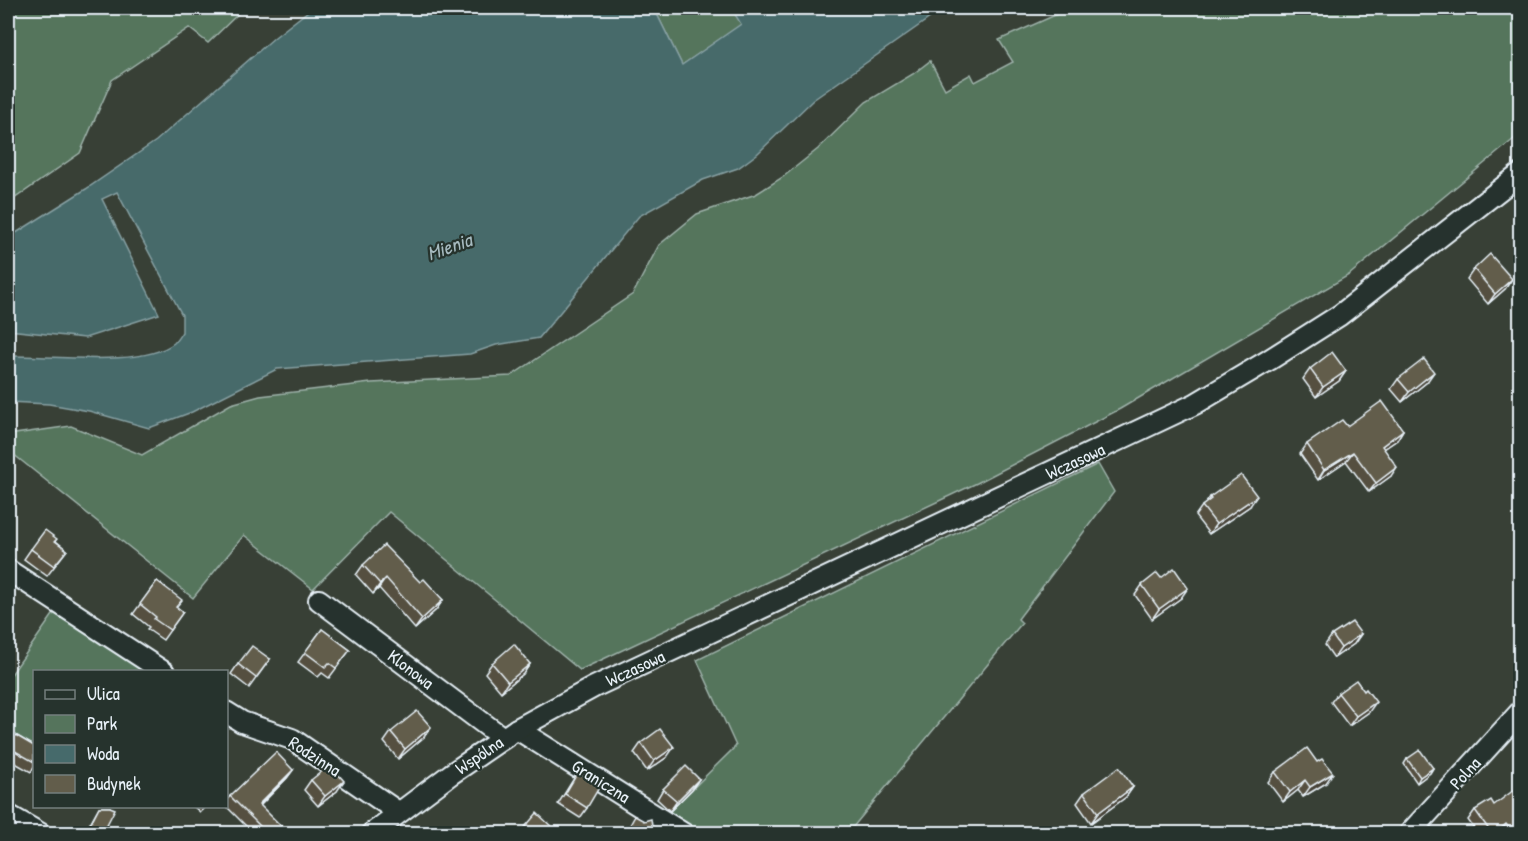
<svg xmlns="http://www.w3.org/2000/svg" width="1528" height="841" viewBox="0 0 1528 841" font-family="'Patrick Hand',sans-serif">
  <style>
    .green { fill: #55745c; stroke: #9eb2aa; stroke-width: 1.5 }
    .water { fill: #466a6b; stroke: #87a0a3; stroke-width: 1.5 }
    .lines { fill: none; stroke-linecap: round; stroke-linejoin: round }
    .minor-casing { stroke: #e8f1f8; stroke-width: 24 }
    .minor { stroke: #26332d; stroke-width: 20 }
    .wall { fill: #545040; stroke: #e8f1f8; stroke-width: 1.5 }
    .shaded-wall { fill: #454134; stroke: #e8f1f8; stroke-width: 1.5 }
    .building { fill: #625d4b; stroke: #e8f1f8; stroke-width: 1.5 }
    .labels { text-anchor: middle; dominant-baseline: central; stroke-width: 4.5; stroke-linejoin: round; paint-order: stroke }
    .street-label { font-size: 18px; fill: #e8f1f8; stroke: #26332d }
    .water-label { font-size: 20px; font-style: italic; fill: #a7bbc0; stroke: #26332d }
  </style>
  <rect width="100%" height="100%" fill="#384036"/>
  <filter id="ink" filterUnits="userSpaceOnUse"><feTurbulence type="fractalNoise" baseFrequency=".0167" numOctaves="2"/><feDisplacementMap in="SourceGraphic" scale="12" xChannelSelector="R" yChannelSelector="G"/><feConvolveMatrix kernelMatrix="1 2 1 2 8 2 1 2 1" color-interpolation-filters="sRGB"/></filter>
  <g filter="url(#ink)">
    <g class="green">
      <polygon points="8,8 244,8 208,43 189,28 112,80 80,153 8,203"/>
      <polygon points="654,8 731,8 742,24 682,65"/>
      <polygon points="1071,8 1520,8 1520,134 1349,275 1120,409 977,483 580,670 389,512 313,589 244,535 193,598 8,450 8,435 71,426 142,455 231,404 260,396 371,383 511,376 633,294 659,245 697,214 756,194 783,177 818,149 866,102 913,74 930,61 945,89 971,74 975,82 1013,62 999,40"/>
      <polygon points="1098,464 1114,492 1018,619 1022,623 848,833 694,833 666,815 736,746 697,660"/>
      <polygon points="57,609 152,671 34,672 34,748 8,733 8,679"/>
    </g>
    <path class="water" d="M312 8H654L682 65 741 24 731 8H944L813 100 757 154 738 168 703 180 639 216 539 338 496 345 470 354 277 369 192 412 149 428 89 411 49 404 8 402V356C48 355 143 368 174 343 177 340 180 335 182 332V315L117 192 102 199 159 314 85 338 8 330V238L86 189 156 141 275 37Z"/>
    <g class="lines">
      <defs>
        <g id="minor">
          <polyline points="8,570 164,672"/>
          <polyline points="319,600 503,738"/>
          <polyline points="226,712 242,722 292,739 398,812"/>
          <polyline points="517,729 684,834"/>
          <polyline points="8,815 41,834"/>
          <polyline points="371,834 451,774 517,729 594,687 1195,404 1269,360 1340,315 1520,174"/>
          <polyline points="1409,834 1520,712"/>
        </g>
      </defs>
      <use href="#minor" class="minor-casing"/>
      <use href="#minor" class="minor"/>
    </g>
    <g class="wall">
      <polygon points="1474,269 1512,279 1505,289 1488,304 1467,279"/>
      <polygon points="1310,369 1346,371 1339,381 1316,397 1303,379"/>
      <polygon points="1398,379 1427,382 1402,402 1391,389"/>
      <polygon points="1347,426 1403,430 1397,440 1384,449 1391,476 1369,492 1346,461 1318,480 1300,454 1307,444"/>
      <polygon points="1210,497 1250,506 1209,534 1195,516 1202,506 1206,503"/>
      <polygon points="56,541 67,550 47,576 24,559 31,549"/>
      <polygon points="363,565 420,582 443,600 436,610 415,629 379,588 373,594 356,575"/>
      <polygon points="1161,578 1181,598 1152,619 1135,595 1142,585"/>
      <polygon points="157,581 177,607 183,612 163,640 147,629 149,627 133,614"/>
      <polygon points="322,629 350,650 329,678 322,673 318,677 298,662"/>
      <polygon points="1361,634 1354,644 1334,658 1325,645 1332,635"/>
      <polygon points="270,659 249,688 231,674 238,664"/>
      <polygon points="492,663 530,664 523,674 501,692 485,673"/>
      <polygon points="1338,693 1369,712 1349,726 1331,702"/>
      <polygon points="391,732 424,737 398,759 384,742"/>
      <polygon points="12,733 34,746 34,766 31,772 8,759 8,739"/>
      <polygon points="641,743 667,757 647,771 634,753"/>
      <polygon points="1407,759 1433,768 1430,773 1417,783 1404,764"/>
      <polygon points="293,770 287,778 260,806 285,830 283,834 254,834 226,806 226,801 230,796"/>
      <polygon points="578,772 587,808 580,818 558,804"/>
      <polygon points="1275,772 1326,783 1303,797 1298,790 1283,802 1268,782"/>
      <polygon points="699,779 692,789 670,811 657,799 663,789"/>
      <polygon points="311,780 337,791 318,806 304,790"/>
      <polygon points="1133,787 1126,797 1091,823 1077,803 1084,793"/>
      <polygon points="1521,799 1521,824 1516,831 1512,834 1478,834 1468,820 1475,810 1494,805"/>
      <polygon points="99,807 110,807 102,834 84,834"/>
      <polygon points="194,807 205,807 200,812"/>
    </g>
    <g class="shaded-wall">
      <polygon points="1512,279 1505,289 1488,304 1495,294"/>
      <polygon points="1346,371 1339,381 1316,397 1323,387"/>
      <polygon points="1434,372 1427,382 1402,402 1409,392"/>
      <polygon points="1403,430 1397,440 1375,455 1382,446"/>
      <polygon points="1353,452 1346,461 1318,480 1324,470"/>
      <polygon points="1397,467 1391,476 1369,492 1376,483"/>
      <polygon points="1257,496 1250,506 1209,534 1216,524"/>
      <polygon points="386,578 379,588 373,594 380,584"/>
      <polygon points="1188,588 1181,598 1152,619 1159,609"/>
      <polygon points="443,600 436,610 415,629 422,619"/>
      <polygon points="1361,634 1354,644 1334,658 1341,648"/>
      <polygon points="530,664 523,674 501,692 508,682"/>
      <polygon points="1376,702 1369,712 1349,726 1356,716"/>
      <polygon points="431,727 424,737 398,759 405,749"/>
      <polygon points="674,747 667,757 647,771 654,761"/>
      <polygon points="1433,768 1430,773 1417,783 1420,777"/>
      <polygon points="293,770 287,778 253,812 259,804"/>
      <polygon points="1333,773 1326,783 1303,797 1310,787"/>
      <polygon points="699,779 692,789 670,811 677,801"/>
      <polygon points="1305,780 1298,790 1283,802 1290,792"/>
      <polygon points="344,781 337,791 318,806 325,796"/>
      <polygon points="1133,787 1126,797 1091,823 1098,813"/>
      <polygon points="1521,823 1521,824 1516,831 1512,834 1508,834 1511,830"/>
      <polygon points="1506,824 1500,834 1494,834"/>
    </g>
    <g class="building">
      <polygon points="1490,254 1512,279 1495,294 1474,269"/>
      <polygon points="1332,352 1346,371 1323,387 1310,369"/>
      <polygon points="1424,359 1434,372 1409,392 1398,379"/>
      <polygon points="1382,401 1403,430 1382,446 1397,467 1376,483 1353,452 1324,470 1307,444 1342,420 1347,426"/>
      <polygon points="1241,475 1257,496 1216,524 1202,506 1211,499 1210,497"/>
      <polygon points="45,530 57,539 55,541 67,550 54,566 31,549"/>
      <polygon points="384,545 420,582 424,579 443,600 422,619 386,578 380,584 363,565"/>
      <polygon points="1174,568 1188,588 1159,609 1142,585 1157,573 1161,578"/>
      <polygon points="157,581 182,600 176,607 183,612 170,630 154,619 156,617 140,604"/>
      <polygon points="1352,622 1361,634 1341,648 1332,635"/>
      <polygon points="322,629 350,650 336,668 329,663 325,667 305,652"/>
      <polygon points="514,644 530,664 508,682 492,663"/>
      <polygon points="252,646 270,659 256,678 238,664"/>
      <polygon points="1356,680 1364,691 1366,689 1376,702 1356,716 1338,693"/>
      <polygon points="417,711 431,727 405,749 391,732"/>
      <polygon points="660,729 674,747 654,761 641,743"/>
      <polygon points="12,733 34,746 34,762 8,747 8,741"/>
      <polygon points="1307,748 1317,762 1322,759 1333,773 1310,787 1305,780 1290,792 1275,772"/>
      <polygon points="1420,750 1433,768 1420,777 1407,759"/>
      <polygon points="276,752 293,770 259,804 285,830 282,834 268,834 230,796"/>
      <polygon points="330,765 344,781 325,796 311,780"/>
      <polygon points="686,766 699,779 677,801 663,789"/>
      <polygon points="1119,767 1133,787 1098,813 1084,793"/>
      <polygon points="578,772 600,786 587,808 565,794"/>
      <polygon points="1514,790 1521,799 1521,815 1519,816 1521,818 1521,823 1511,830 1506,824 1494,834 1492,834 1475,810 1491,800 1494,805"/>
      <polygon points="99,807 110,807 115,809 102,834 85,834"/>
      <polygon points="537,813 554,829 550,834 519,834"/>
      <polygon points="635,816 644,821 651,819 652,826 661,831 659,834 625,834"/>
      <polygon points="153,829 160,834 150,834"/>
    </g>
  </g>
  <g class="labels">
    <g class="street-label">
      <text transform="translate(1075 461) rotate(-25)">Wczasowa</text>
      <text transform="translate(635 668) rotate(-25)">Wczasowa</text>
      <text transform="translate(411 669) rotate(37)">Klonowa</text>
      <text transform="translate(479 755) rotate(-34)">Wspólna</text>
      <text transform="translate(315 756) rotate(33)">Rodzinna</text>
      <text transform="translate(1465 773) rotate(-48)">Polna</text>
      <text transform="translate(601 781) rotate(32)">Graniczna</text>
    </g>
    <g class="water-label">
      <text transform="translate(449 246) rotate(-20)">Mienia</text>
    </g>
  </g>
  <rect width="1528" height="841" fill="none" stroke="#26332d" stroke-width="30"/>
  <rect x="15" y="15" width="1498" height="811" fill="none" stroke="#e8f1f8" stroke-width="2" filter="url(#ink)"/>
  <rect x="33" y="670" width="195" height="138" fill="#26332d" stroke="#747f7e" stroke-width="1.5"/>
  <rect x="45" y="690" width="30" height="9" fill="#26332d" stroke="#747f7e" stroke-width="1.5"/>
  <text x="87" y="700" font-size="18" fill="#e8f1f8">Ulica</text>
  <rect x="45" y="715" width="30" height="18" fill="#55745c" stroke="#747f7e" stroke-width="1.5"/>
  <text x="87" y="730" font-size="18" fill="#e8f1f8">Park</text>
  <rect x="45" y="745" width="30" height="18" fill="#466a6b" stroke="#747f7e" stroke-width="1.5"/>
  <text x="87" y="760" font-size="18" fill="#e8f1f8">Woda</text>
  <rect x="45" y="775" width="30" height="18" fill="#625d4b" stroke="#747f7e" stroke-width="1.5"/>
  <text x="87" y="790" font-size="18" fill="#e8f1f8">Budynek</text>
</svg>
